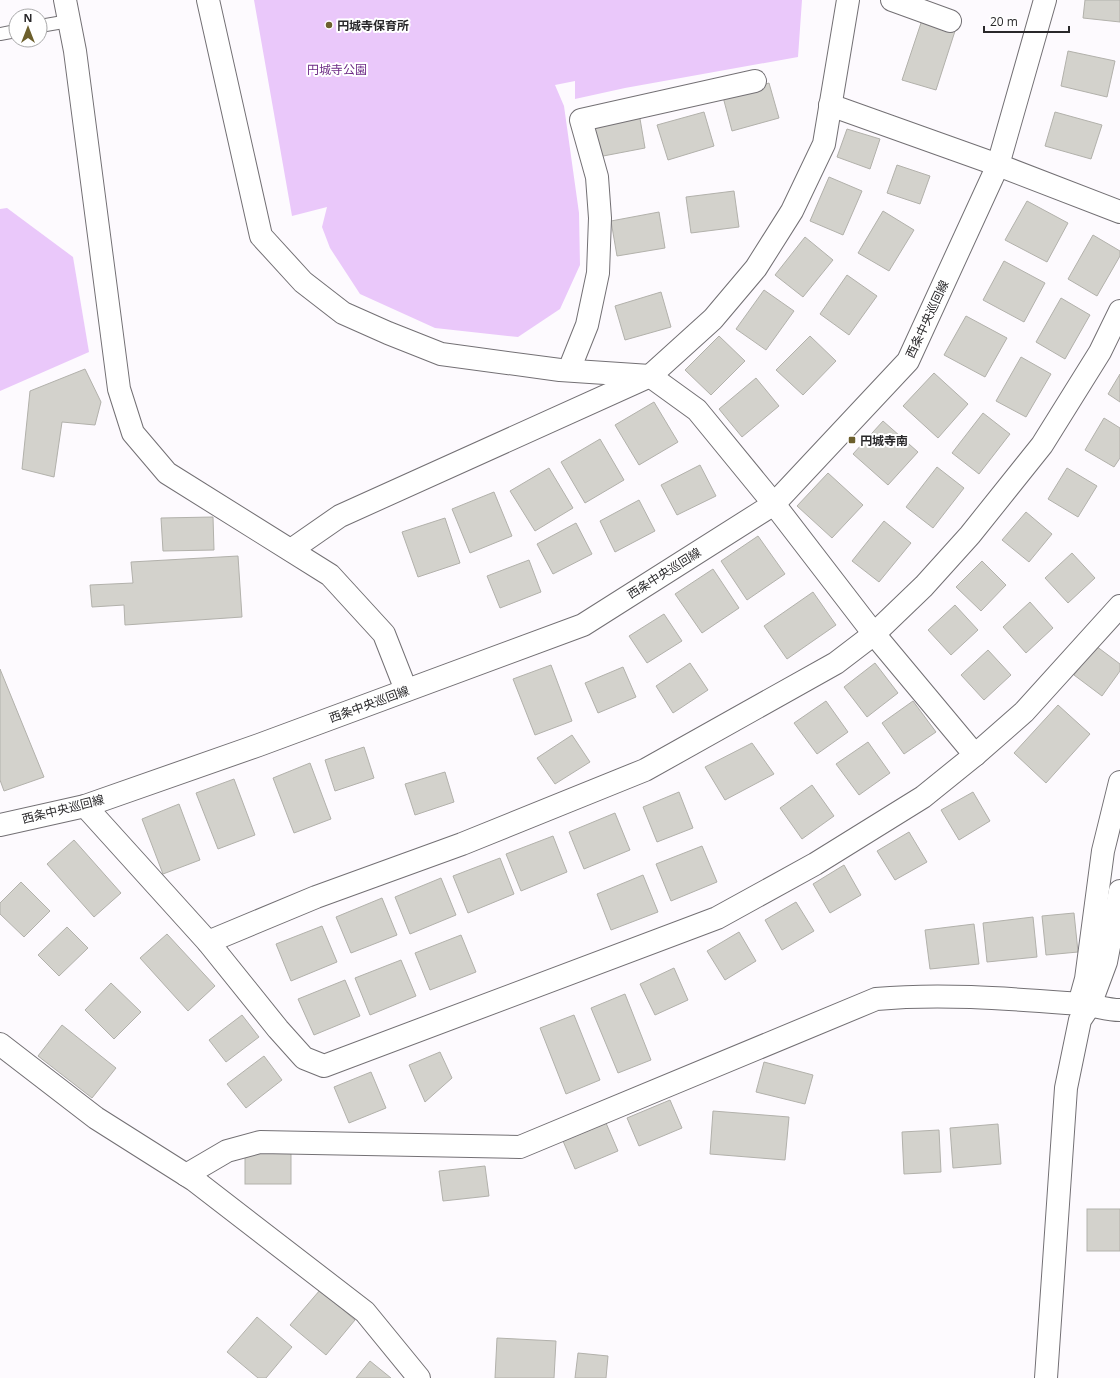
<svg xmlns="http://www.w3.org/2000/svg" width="1120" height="1378" viewBox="0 0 1120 1378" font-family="'Open Sans','Noto Sans JP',sans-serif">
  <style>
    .green { fill: #eac8fa }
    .building { fill: #d3d2cc; stroke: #b2b1ab }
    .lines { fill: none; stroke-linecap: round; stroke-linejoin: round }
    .service-casing { stroke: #737074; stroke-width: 14 }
    .minor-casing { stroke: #737074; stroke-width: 24 }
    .tertiary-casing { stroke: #737074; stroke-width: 24 }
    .service { stroke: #fff; stroke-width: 12 }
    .minor { stroke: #fff; stroke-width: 22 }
    .tertiary { stroke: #fff; stroke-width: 22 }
    .poi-dot { fill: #6c5f2c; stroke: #fff; stroke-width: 1.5 }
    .labels { text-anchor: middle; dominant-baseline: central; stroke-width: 4; stroke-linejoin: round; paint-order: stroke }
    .poi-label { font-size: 12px; font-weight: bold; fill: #29282a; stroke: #fff; text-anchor: start }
    .park-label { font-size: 12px; fill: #6c2a85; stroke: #fff }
    .street-label { font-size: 12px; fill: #29282a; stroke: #fff }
  </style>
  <rect width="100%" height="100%" fill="#fdfafe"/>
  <g class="green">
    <polygon points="254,0 802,0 798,57 625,88 575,99 575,81 555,85 564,106 579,213 580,265 560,309 518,337 435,328 360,294 330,248 322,227 327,207 292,216"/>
    <polygon points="7,208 73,257 89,352 0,391 0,209"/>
  </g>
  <g class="building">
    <polygon points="1085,0 1120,0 1120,22 1083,18"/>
    <polygon points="922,20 955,31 936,90 902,80"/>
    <polygon points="1068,51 1115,61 1107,97 1061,86"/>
    <polygon points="769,83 779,118 732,131 723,97"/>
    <polygon points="704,112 714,146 668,160 657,125"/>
    <polygon points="1055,112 1102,125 1091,159 1045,146"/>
    <polygon points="639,113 645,148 598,157 591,121"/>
    <polygon points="847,129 880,139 870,169 837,157"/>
    <polygon points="897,165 930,176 920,204 887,193"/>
    <polygon points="829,177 862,191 843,235 810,221"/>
    <polygon points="734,191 739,227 691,233 686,197"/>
    <polygon points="1027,201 1068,223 1047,262 1005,240"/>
    <polygon points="883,211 914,230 889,271 858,253"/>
    <polygon points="659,212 665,248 617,256 611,221"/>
    <polygon points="1093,235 1120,251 1120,256 1097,296 1068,279"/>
    <polygon points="805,237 833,260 803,297 775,275"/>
    <polygon points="1004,261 1045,283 1024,322 983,300"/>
    <polygon points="847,275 877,296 849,335 820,314"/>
    <polygon points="764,290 794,311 766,350 736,329"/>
    <polygon points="661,292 671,327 625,340 615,306"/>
    <polygon points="1061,298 1090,315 1065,359 1036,342"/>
    <polygon points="966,316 1007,338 985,377 944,355"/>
    <polygon points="719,336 745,361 711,395 685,370"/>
    <polygon points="810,336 836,361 803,395 776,370"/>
    <polygon points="1021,357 1051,374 1026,417 996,401"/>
    <polygon points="85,369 101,402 95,425 62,422 54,477 22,469 30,391"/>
    <polygon points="934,373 968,404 938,438 903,406"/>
    <polygon points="1120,374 1120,402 1108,394"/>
    <polygon points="756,378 779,406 742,437 719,409"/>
    <polygon points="654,402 678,442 639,465 615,425"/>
    <polygon points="983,413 1010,434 979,474 952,453"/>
    <polygon points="1104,418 1120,428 1120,458 1114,467 1085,450"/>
    <polygon points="883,421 918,452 888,485 853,454"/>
    <polygon points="600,439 624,480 585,503 561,462"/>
    <polygon points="700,465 716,496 677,515 661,485"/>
    <polygon points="937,467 964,488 933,528 906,507"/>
    <polygon points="549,468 573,508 535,531 510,491"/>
    <polygon points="1067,468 1097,486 1078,517 1048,499"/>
    <polygon points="828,473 863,505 832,538 797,506"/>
    <polygon points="494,492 512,536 470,553 452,509"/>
    <polygon points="639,500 655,531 615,552 600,521"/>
    <polygon points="1026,512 1052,534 1029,562 1002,540"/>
    <polygon points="213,517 214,550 163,551 161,518"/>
    <polygon points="445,518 460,563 418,577 402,532"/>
    <polygon points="884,521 911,543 879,582 852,561"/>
    <polygon points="576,523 592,554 553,574 537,544"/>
    <polygon points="758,536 785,574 747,600 721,561"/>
    <polygon points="1072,553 1095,578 1068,603 1045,578"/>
    <polygon points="238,556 242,617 125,625 124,605 92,607 90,585 133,583 131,562"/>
    <polygon points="529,560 541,592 500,608 487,576"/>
    <polygon points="982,561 1006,585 981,611 956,587"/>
    <polygon points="713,569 739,608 702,633 675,594"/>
    <polygon points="813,592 836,625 787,659 764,626"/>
    <polygon points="1030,602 1053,628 1026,653 1003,627"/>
    <polygon points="955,605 978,630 951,655 928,630"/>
    <polygon points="664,614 682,641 647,663 629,636"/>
    <polygon points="1096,646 1120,664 1120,671 1102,696 1074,675"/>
    <polygon points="988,650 1011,675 984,700 961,675"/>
    <polygon points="690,663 708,690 673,713 656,686"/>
    <polygon points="875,663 898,693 867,717 844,687"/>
    <polygon points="551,665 572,721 535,735 513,679"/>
    <polygon points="623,667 636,697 598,713 585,683"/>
    <polygon points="0,669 44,777 4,791 0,780"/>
    <polygon points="826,701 848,732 817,754 794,723"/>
    <polygon points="913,701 936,732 904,754 882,723"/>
    <polygon points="1058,705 1090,734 1046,783 1014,753"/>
    <polygon points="572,735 590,762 555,784 537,758"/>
    <polygon points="868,742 890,773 859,795 836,764"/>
    <polygon points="752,743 774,774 725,800 705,767"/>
    <polygon points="364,747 374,778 335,791 325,760"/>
    <polygon points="310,763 331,819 294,833 273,778"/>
    <polygon points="445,772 454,802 415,815 405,784"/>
    <polygon points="234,779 255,835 218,849 196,793"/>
    <polygon points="812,785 834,816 802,839 780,808"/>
    <polygon points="679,792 693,828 657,842 643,807"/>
    <polygon points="973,792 990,821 959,840 941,810"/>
    <polygon points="179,804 200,860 163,874 142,819"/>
    <polygon points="615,813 630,850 584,869 569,832"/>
    <polygon points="909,832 927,862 895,880 877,851"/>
    <polygon points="553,836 567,872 521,891 506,854"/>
    <polygon points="74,840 121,893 94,917 47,864"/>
    <polygon points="702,846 717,882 671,901 656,864"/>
    <polygon points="500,858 514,894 468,913 453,876"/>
    <polygon points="844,865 861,895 830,913 813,884"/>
    <polygon points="643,875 658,912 611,930 597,894"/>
    <polygon points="441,878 456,915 410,934 395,897"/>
    <polygon points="21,882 50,911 24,937 0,914 0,903"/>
    <polygon points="382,898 397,935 351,953 336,917"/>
    <polygon points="796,902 814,931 782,950 765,920"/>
    <polygon points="1074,913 1078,952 1046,955 1042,916"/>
    <polygon points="1033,917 1037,957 987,962 983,923"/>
    <polygon points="974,924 979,964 930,969 925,930"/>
    <polygon points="322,926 337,962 291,981 276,944"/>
    <polygon points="67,927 88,948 59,976 38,955"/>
    <polygon points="739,932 756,961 725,980 707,951"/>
    <polygon points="167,934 215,986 188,1011 140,958"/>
    <polygon points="461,935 476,972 430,990 415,953"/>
    <polygon points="401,960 416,996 370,1015 355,978"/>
    <polygon points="674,968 688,1000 655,1015 640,984"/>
    <polygon points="345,980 360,1016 314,1035 298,999"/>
    <polygon points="111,983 141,1012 114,1039 85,1010"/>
    <polygon points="625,994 651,1060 618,1073 591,1008"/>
    <polygon points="242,1015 259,1037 226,1062 209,1040"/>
    <polygon points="574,1015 600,1080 566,1094 540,1028"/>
    <polygon points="62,1025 116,1068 92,1098 38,1056"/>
    <polygon points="440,1052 452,1078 425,1102 409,1065"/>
    <polygon points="264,1056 282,1080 246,1108 227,1084"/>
    <polygon points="764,1062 813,1075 805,1104 756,1092"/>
    <polygon points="371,1072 386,1108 349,1123 334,1087"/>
    <polygon points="670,1100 682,1128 639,1146 627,1118"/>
    <polygon points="713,1111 789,1117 785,1160 710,1154"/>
    <polygon points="606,1123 618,1151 575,1169 563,1141"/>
    <polygon points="998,1124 1001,1164 953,1168 950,1128"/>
    <polygon points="939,1130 941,1172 904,1174 902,1132"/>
    <rect x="245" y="1153" width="46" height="31"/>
    <polygon points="485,1166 489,1196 443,1201 439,1171"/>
    <rect x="1087" y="1209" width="33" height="42"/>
    <polygon points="320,1290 355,1320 326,1355 290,1325"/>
    <polygon points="257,1317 292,1347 266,1378 258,1378 227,1352"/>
    <polygon points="497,1338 556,1341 554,1378 495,1378"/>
    <polygon points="578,1353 608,1356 606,1378 575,1378"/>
    <polygon points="370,1361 391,1378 356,1378"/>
  </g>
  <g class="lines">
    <defs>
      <g id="service">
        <polyline points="40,26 69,21"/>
        <polyline points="0,34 16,31"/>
      </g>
      <g id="minor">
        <polyline points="208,0 261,236 303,282 343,313 388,333 441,354 560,370 650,376 697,410 774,504 874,634 975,755"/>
        <polyline points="892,0 950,21"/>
        <polyline points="830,105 998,165 1120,212"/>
        <polyline points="569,370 587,325 598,273 600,218 597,177 581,120 755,81"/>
        <polyline points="291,550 340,516 650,376 713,319 756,268 792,211 824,144 848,0"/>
        <polyline points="85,806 208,942 278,1029 304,1058 324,1066 717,918 815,864 923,797 975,755 1024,712 1120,606"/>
        <polyline points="208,942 316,897 462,844 645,770 836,663 874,634 924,586 970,535 1042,445 1100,352 1120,311"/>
        <polyline points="1081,997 1086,979 1103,851 1120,782"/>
        <polyline points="0,1044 96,1118 194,1180 365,1312 419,1378"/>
        <path d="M186 1175 227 1151 260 1142 520 1147 876 999C944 993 1013 999 1081 1004 1094 1005 1107 1010 1120 1010"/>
        <polyline points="1046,1378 1066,1088 1080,1020 1090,1005 1106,962 1120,891"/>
      </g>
      <g id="tertiary">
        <polyline points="65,0 75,51 119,389 133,433 167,473 330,575 384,634 406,690"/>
        <polyline points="0,825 85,806 259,745 583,625 774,504 908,361 998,165 1045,0"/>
      </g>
    </defs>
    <use href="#service" class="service-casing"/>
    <use href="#minor" class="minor-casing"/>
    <use href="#tertiary" class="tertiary-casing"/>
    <use href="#service" class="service"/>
    <use href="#minor" class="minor"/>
    <use href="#tertiary" class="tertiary"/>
  </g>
  <g class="poi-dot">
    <circle cx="329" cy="25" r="4"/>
    <rect x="848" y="436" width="8" height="8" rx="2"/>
  </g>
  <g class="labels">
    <g class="poi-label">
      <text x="337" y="25">円城寺保育所</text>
      <text x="860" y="440">円城寺南</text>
    </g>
    <g class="park-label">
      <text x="337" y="69">円城寺公園</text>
    </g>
    <g class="street-label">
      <text transform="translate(927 319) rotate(-65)">西条中央巡回線</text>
      <text transform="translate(664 573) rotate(-32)">西条中央巡回線</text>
      <text transform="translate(369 704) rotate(-20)">西条中央巡回線</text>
      <text transform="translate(63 809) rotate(-14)">西条中央巡回線</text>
    </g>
  </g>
  <g transform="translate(28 28)"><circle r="19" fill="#ffffff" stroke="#a9a9aa"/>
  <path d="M0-3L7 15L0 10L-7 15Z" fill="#6c5f2c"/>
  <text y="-6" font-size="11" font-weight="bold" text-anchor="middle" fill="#29282a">N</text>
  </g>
  <path d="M984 26v6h85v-6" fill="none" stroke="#29282a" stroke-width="2"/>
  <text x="990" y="26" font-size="12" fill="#29282a" stroke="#ffffff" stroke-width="3" paint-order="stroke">20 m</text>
</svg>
